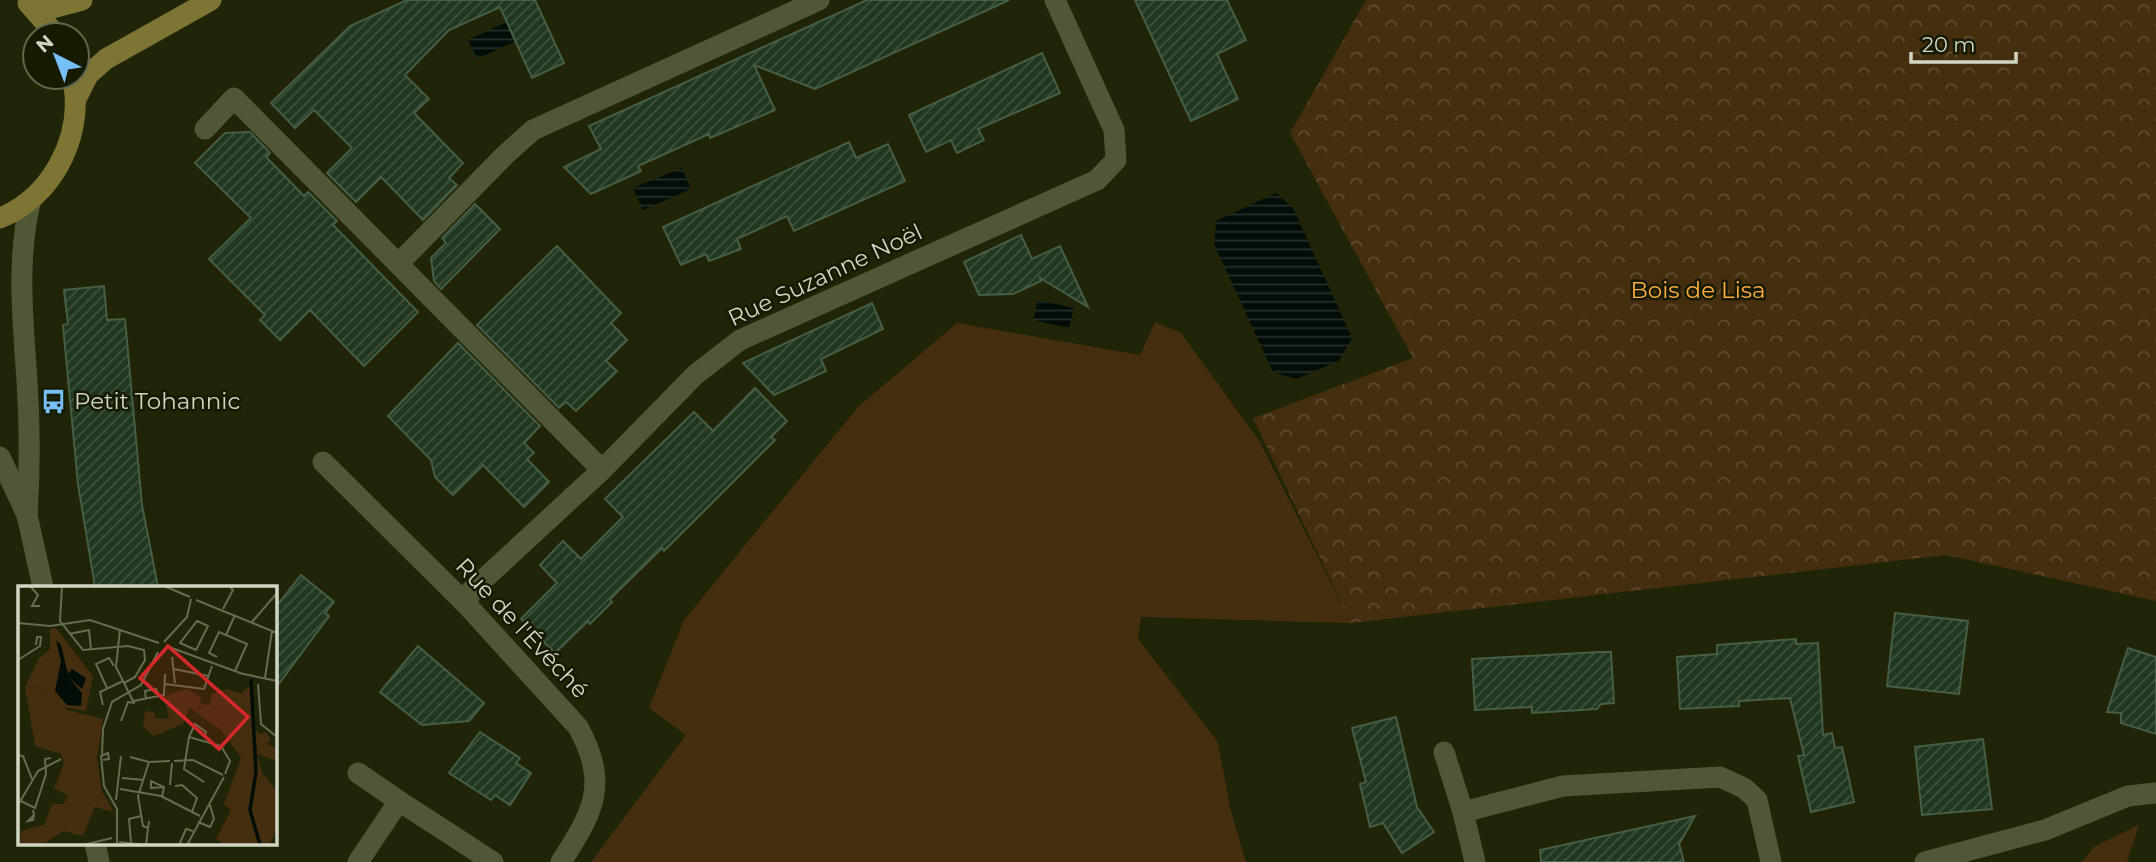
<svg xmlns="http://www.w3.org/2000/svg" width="2156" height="862" viewBox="0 0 2156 862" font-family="Montserrat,sans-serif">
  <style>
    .green { fill: #452d10 }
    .forest { fill: url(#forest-crowns) }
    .water { fill: url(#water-rules) }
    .building { fill: url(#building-hatch); stroke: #465e45; stroke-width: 2 }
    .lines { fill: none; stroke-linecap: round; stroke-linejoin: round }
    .minor { stroke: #505737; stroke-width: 21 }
    .major { stroke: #7e7434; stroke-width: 21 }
    .labels { text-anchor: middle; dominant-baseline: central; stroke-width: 5; stroke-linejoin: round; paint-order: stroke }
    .street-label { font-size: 23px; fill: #d1d6c4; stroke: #161b00 }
    .park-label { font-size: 23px; fill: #fcab42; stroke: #161b00 }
    .poi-label { font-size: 23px; fill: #d1d6c4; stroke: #161b00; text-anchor: start }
    .inset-river { fill: none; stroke: #020d08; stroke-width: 3.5 }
    .inset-road { fill: none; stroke: #666c52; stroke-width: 2 }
    .view { fill: #d62828; fill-opacity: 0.15; stroke: #d62828; stroke-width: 3.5 }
    .inset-edge { fill: none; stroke: #d1d6c4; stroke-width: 3.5 }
  </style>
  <defs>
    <pattern id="forest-crowns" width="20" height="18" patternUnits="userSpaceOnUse" patternTransform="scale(1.75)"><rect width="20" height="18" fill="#452d10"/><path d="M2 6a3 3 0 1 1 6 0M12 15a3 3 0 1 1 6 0" fill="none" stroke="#5f4b31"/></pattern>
    <pattern id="water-rules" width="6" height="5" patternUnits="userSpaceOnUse" patternTransform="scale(1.75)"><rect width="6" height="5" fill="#020d08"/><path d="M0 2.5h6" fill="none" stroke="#26302a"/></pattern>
    <pattern id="building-hatch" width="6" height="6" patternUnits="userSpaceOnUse" patternTransform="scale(1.75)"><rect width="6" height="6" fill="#203720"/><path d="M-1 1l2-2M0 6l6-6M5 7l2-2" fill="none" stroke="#3f533f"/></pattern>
  </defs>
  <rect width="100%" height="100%" fill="#1f2506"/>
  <g class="green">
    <polygon points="1155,322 1181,333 1260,442 1351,623 1141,617 1138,639 1218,742 1230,808 1246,862 591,862 686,735 649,708 684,620 858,407 957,323 1140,355"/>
    <polygon points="2139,825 2127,862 2082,862 2095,846"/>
  </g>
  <polygon class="forest" points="1366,0 2156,0 2156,601 1946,555 1351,623 1253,418 1413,358 1290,133"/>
  <g class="water">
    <polygon points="507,22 516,41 477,59 468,40"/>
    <polygon points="682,168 691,189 643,210 633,188"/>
    <polygon points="1276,193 1293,208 1352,338 1339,361 1296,379 1273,372 1214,244 1216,221"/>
    <polygon points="1038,300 1074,308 1069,328 1033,320"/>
  </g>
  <g class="building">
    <polygon points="407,0 535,0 564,63 532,78 500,7 449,30 405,75 429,99 414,113 463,163 449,178 457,185 423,220 381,177 356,202 327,173 352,148 314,110 295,128 271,103 350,26"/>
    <polygon points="867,0 1009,0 815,89 754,65 775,110 710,138 709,134 638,166 641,171 591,194 564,167 601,149 589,126"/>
    <polygon points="1135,0 1227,0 1246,40 1217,54 1238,99 1191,121"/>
    <polygon points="1042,53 1060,93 978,129 984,140 957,153 951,140 926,152 909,115"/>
    <polygon points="250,132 270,153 266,157 304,196 308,192 337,221 333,225 418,312 364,366 310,310 280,340 260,320 265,315 209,259 251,218 195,163 225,133"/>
    <polygon points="849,142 856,158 888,144 905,181 794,231 787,216 737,239 741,249 709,261 706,254 681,265 663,227"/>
    <polygon points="475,204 500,229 441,289 434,281 431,258 446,243 442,238"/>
    <polygon points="1021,235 1032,259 1060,246 1088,307 1040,278 1041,281 1013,294 979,295 964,262"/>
    <polygon points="557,246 621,313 611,323 627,340 606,361 617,371 576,411 566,402 559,408 477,325"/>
    <polygon points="104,286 107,320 125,319 142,505 158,587 95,587 78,484 63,325 68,324 64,290"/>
    <polygon points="872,303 883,329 821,359 826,371 774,395 743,363"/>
    <polygon points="458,343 540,426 524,443 534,453 527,459 549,482 524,507 483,465 453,495 435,477 431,460 388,416"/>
    <polygon points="755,388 787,421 771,437 775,440 664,551 662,548 610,599 612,602 590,624 588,621 555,653 521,619 557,583 540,565 563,541 581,559 623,517 605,499 694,412 713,431"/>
    <polygon points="301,575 334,602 325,613 329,616 275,689 275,608"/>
    <polygon points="1895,613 1968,621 1959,694 1887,686"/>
    <polygon points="1796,639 1796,644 1818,643 1823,735 1832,733 1835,748 1842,747 1854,802 1811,812 1798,756 1804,755 1790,698 1739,701 1739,706 1680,709 1677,657 1717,654 1717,645"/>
    <polygon points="418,646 484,703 469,721 422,725 380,692"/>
    <polygon points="2128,648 2156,657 2156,734 2121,723 2121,713 2107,712"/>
    <polygon points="1600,652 1611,652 1614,703 1601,704 1597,709 1532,713 1532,707 1475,710 1472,659"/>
    <polygon points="1396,717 1417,807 1434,832 1402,853 1383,823 1370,827 1360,784 1366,782 1352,728"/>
    <polygon points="480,732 520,758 516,763 531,773 510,805 495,795 491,800 449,773"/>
    <polygon points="1983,739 1992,809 1922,815 1915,747"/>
    <polygon points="1695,816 1679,844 1684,862 1541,862 1540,850"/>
  </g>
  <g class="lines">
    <g class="minor">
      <polyline points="205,129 234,98 602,470"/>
      <polyline points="399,263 505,155 533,130 819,0"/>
      <polyline points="0,457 27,515 43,587"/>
      <path d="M323 462 466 604 578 727C609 784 594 811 561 862"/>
      <path d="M27 515C30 470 30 426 27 381 23 320 16 259 31 199"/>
      <polyline points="466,604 472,590 602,470 695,375 740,340 1097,180 1116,160 1114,130 1055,0"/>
      <polyline points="1444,752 1463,812"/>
      <polyline points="358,773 399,801"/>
      <polyline points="95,843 99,862"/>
      <polyline points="358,862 399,801 493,862"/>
      <polyline points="1475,862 1463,812 1563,786 1720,777 1744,788 1757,800 1771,862"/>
      <polyline points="1925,862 2045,830 2128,796 2156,793"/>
    </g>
    <g class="major">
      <polyline points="28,3 56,35"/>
      <polyline points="32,6 52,8 82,0"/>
      <polyline points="76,99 88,75 106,59 211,0"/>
      <path d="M0 218C51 198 82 139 74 86"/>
    </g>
  </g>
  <defs>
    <symbol id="bus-bare" viewBox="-9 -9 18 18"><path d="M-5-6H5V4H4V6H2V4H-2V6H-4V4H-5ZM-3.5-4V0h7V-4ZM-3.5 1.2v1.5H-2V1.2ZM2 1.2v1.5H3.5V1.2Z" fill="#77bff7" stroke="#161b00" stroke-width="2.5" paint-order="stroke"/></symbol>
  </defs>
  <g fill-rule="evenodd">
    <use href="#bus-bare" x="36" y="384" width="35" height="35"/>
  </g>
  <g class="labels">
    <g class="street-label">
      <text transform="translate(825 275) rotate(-25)">Rue Suzanne Noël</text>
      <text transform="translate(522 628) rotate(47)">Rue de l'Évéché</text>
    </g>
    <g class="park-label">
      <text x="1698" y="290">Bois de Lisa</text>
    </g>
    <g class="poi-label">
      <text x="74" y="401">Petit Tohannic</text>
    </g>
  </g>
  <g transform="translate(18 586)">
    <rect width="259" height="259" fill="#1f2506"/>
    <path d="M38 42 75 90 68 125 41 120 30 103 7 101 21 72 32 63V43ZM168 103 183 111 180 128 172 121 165 138 136 150 125 141 127 125 136 126 137 132 151 133 148 117 141 112ZM237 144 242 148 247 145 253 153 249 158 259 162V175L239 168Z" fill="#452d10"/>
    <path d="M232 100 239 168 244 187 259 205V244L251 259H207L198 253 213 224 206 218 223 172 204 145 180 128 183 117 191 120 194 108 209 103 223 107ZM7 101 30 103 49 124 85 133 79 173 84 205 96 226 77 221 65 250 45 245 24 259H2L3 245 26 239 34 218H45L50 210 36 202 46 177 43 168 17 160Z" fill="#452d10"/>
    <path d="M38 54 43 59 50 88 54 83 68 92 64 103 50 91 64 107 63 120 49 119 37 105 43 75Z" fill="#020d08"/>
    <path class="inset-river" d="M233 93 238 186 232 224 242 259"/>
    <path class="inset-road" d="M12 0 20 9 14 20H22M44 0 42 35 65 64 110 60 126 64 127 74 117 91 106 97M146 0 172 11M178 14 259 47M205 23 215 4 211 0M179 35 190 40 178 64 162 57ZM234 36 259 7M0 37 32 40 72 34 141 57M102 43 98 81 115 115 146 109 147 88M51 48 71 44 73 64M146 56 169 31 173 13M151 61 225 88M154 71 157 97M199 71 191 67 201 46 208 49M0 74 22 60 23 51H19L18 59M156 83 191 90M217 85 229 58 208 49 217 29M221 87 259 95M247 92 254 45M147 98 186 103 194 80M240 98 243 138 259 151M89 102 78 78 91 72 96 80M128 114 127 105 138 103 141 111M85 119 82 106 105 95M103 135 110 116 117 117M171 151 177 138 188 146 186 152M84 168 85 143 94 116 123 99 140 66M0 169 5 170 14 193M112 171 131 176 152 175M85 174 91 173 90 167 83 170 86 200 99 223V259M156 175 175 174 205 189M104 192 126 194M186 196 166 183 171 151 203 160 212 175 207 188M152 199 154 177M157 200 164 199 179 212 174 226M102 203 143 210 182 230M144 211 146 201 133 195V202L146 201M98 214 103 170M3 215 17 222 28 188 27 173 33 172M0 219 20 185 43 173M15 224 16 229 15 234 10 235 16 229M180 236 192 241 196 233 192 219M130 242 125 240 120 210 131 176M101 256 130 259M113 256 111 233 123 230M65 259 94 252M128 259 131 235M161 259 168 243 175 245M169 259 206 191"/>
    <path class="view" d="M150 60 230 131 201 163 122 92Z"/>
    <rect width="259" height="259" class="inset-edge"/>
  </g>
  <g transform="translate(56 56) rotate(318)"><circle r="33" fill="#161b00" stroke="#61664e" stroke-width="2"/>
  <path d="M0-5L12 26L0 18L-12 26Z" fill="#77bff7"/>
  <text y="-10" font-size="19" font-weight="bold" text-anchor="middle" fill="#d1d6c4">N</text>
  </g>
  <path d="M1911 52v10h105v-10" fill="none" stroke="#d1d6c4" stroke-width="3.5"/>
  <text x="1922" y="52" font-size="21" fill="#d1d6c4" stroke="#161b00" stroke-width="5" paint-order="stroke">20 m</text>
</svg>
